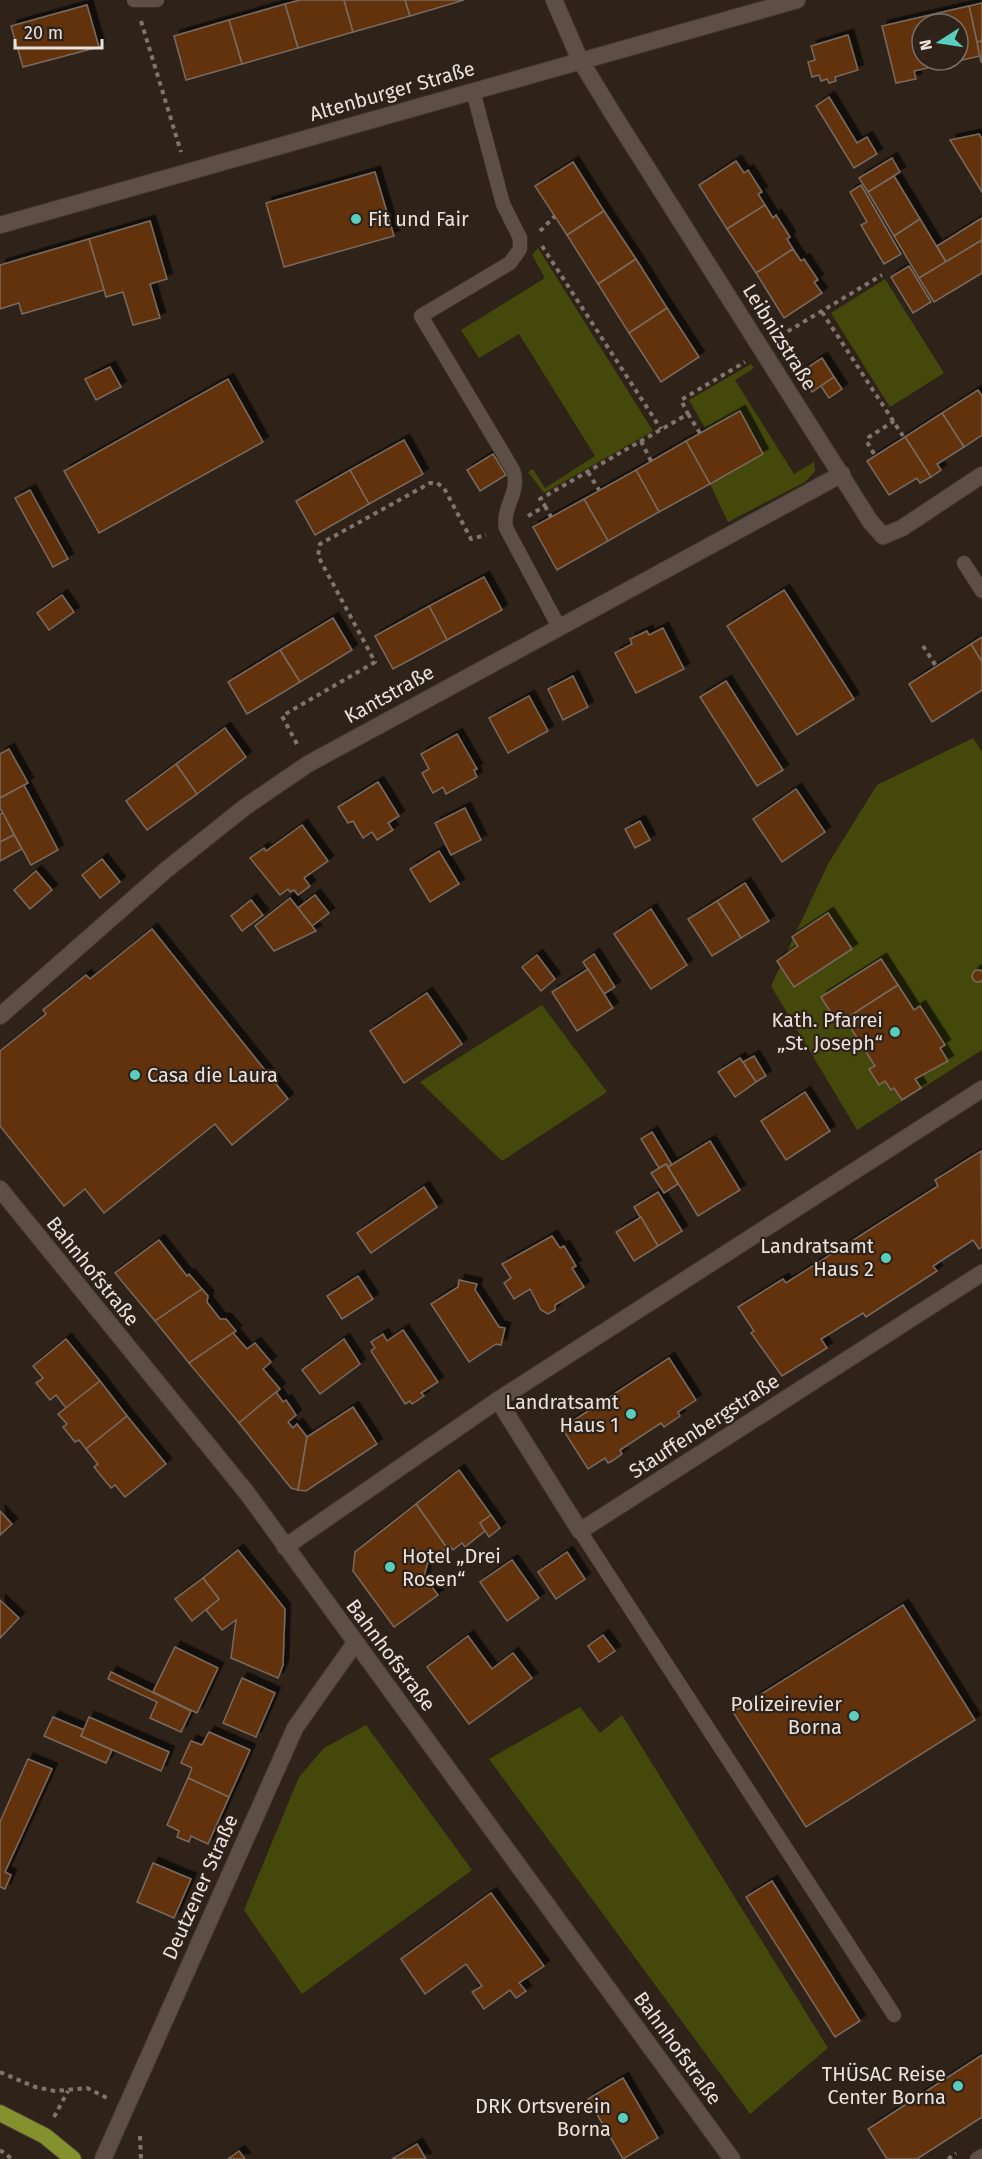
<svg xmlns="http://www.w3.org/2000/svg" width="982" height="2159" viewBox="0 0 982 2159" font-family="'Fira Sans',sans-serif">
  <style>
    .green { fill: #44490b }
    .building { fill: #62320a; stroke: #796a60; stroke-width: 1.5; fill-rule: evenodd; filter: url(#shadow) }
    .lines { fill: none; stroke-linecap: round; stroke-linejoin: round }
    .service-casing { stroke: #493f38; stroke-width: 15 }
    .minor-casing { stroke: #493f38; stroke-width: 18 }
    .primary-casing { stroke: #493f38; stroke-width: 18 }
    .path { stroke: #80756e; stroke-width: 4; stroke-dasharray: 4.5 4.5; stroke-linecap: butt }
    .service { stroke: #5d4f45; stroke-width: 14 }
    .minor { stroke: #5d4f45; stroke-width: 16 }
    .primary { stroke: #84912c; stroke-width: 16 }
    .poi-dot { fill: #5acebd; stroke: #2e2219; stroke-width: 2 }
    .labels { text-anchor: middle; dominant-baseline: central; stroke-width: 4.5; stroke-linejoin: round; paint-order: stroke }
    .street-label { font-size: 20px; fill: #ebe2dd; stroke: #2e2219 }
    .poi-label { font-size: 20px; fill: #ebe2dd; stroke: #2e2219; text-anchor: end }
  </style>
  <defs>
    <filter id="shadow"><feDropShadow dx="5.5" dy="-5.5" stdDeviation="0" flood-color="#0009"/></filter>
  </defs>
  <rect width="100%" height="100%" fill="#2e2219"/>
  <g class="green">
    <polygon points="538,248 653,431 544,493 528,472 533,469 545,488 595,456 519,334 479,358 461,330 545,278 532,255"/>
    <polygon points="885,279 944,373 890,407 831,313"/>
    <polygon points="751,364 754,368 735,380 794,474 814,462 815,471 805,482 728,522 710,484 763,454 740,412 706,430 689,400"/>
    <polygon points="973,738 982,752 982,1050 857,1130 771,986 828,864 877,785"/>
    <polygon points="542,1005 607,1092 502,1161 420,1082"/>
    <polygon points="580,1707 600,1733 622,1715 828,2048 750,2114 489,1759"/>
    <polygon points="366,1725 472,1870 302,1994 244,1910 299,1777 324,1748"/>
  </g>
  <g class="building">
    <polygon points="300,0 344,0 353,32 298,48 285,4"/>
    <polygon points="344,0 405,0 410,16 353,32"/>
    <polygon points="405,0 464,0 410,16"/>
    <polygon points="982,3 982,41 977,42 969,6"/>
    <polygon points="285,4 298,48 242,64 229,20"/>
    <polygon points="87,5 99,47 23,67 11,26"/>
    <path d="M969 6 980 56 914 71 916 79 896 83 882 26ZM922 24H958V60H922Z"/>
    <polygon points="229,20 242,64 186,80 174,36"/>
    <polygon points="848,35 858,70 835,77 836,81 829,83 827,79 821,81 819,75 812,77 808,62 815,60 811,46"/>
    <polygon points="982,41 982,62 981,62 977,42"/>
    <polygon points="829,97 857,143 867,137 877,154 854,168 816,106"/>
    <polygon points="979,134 982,139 982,192 950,140"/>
    <polygon points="892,158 900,172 868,192 859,178"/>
    <polygon points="736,161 744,173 748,170 762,192 758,194 765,205 727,229 699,185"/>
    <polygon points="573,162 604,211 567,235 535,186"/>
    <polygon points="375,172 394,236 284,267 266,203"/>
    <polygon points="894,176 920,219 894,236 868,192"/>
    <polygon points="861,185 901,254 884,264 861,225 867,222 850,192"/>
    <polygon points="765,205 773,218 776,215 790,237 787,239 793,249 756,273 727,229"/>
    <polygon points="604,211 636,259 598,284 567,235"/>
    <polygon points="982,218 982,240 946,262 937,246"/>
    <polygon points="920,219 946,262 919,278 894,236"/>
    <polygon points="150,221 167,279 150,284 160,318 133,325 123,292 106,297 89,239"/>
    <polygon points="89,239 104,290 22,314 19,303 0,309 0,265"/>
    <polygon points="982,240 982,273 934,302 919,278"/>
    <polygon points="793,249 801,261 804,259 818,280 814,282 822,293 784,318 756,273"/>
    <polygon points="636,259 667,308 629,333 598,284"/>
    <polygon points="909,266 931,302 913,313 891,277"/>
    <polygon points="667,308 699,357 661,382 629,333"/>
    <polygon points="822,358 834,377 812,392 799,373"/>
    <polygon points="110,367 121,387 96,400 85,379"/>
    <polygon points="834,377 842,389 829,398 821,386"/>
    <polygon points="228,379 263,442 99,533 64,471"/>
    <polygon points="978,390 982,396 982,435 964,447 942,413"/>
    <polygon points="740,411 763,454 710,484 686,441"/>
    <polygon points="942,413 964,447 937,464 941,470 931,477 905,437"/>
    <polygon points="905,437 931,477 920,483 917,478 889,495 867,461"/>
    <polygon points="404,440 423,474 369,504 350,470"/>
    <polygon points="686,441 710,484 659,512 636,470"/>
    <polygon points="493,454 506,475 480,491 467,470"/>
    <polygon points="350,470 369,504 315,535 296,501"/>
    <polygon points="636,470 659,512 608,541 584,499"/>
    <polygon points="30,490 68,559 53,567 15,498"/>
    <polygon points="584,499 608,541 557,570 533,527"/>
    <polygon points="484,577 502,610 447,640 429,606"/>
    <polygon points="784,590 854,699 797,735 727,626"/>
    <polygon points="62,595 74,612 49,630 37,613"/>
    <polygon points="429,606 447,640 393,669 375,636"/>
    <polygon points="333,618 352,650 300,682 280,650"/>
    <polygon points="663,628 684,669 636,693 615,653 632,644 630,639 647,631 649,635"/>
    <polygon points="982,637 982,662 971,644"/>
    <polygon points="971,644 982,662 982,690 932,722 909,684"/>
    <polygon points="280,650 300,682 247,714 228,682"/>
    <polygon points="573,676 588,707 563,720 548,689"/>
    <polygon points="726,681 783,770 757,786 700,697"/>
    <polygon points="529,696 548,731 508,753 489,718"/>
    <polygon points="225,728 246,757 197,794 176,764"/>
    <polygon points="457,734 477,769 474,770 477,777 446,794 443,787 433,793 422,773 429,769 421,754"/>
    <polygon points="9,749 28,783 0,798 0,754"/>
    <polygon points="176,764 197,794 147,830 126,801"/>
    <polygon points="378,782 399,816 388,823 393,830 377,840 372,832 363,838 353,821 348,823 338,807"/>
    <polygon points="24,785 58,850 31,865 0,808 0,798"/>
    <polygon points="796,789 825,832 782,862 753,819"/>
    <polygon points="465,808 481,840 451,855 435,823"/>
    <polygon points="3,813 14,835 0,842 0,814"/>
    <polygon points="640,821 650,840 635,848 625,829"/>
    <polygon points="302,825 328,861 304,878 310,886 298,895 294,890 290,892 288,889 280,895 250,858 264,848 266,851"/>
    <polygon points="14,835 22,849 0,861 0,842"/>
    <polygon points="439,851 459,884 430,902 410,869"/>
    <polygon points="102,859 120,882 100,898 82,875"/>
    <polygon points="36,871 52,890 30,909 14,890"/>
    <polygon points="745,883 769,921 741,938 717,901"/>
    <polygon points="315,895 329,913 312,926 298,908"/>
    <polygon points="290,898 316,931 274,951 255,926"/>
    <polygon points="251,900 263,915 242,931 231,916"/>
    <polygon points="717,901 741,938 712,956 688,919"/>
    <polygon points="651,909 687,965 651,989 614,934"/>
    <polygon points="828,913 852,949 794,987 777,961 798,946 792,937"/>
    <polygon points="152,929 288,1099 232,1145 215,1124 104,1213 85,1189 64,1206 0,1126 0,1051 46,1014 43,1010 86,975 90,979"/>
    <polygon points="594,954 615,987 604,994 583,962"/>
    <polygon points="537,955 555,979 541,991 522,967"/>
    <polygon points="881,959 898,985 838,1024 821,997"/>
    <polygon points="588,969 613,1008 577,1031 552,992"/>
    <circle cx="978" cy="976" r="6"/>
    <polygon points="898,985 914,1010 920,1006 945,1045 940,1048 948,1061 915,1079 921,1088 902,1100 894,1088 891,1090 885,1081 879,1085 869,1069 875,1066 845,1019"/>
    <polygon points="427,993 462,1044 404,1083 370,1031"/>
    <polygon points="754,1056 766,1076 756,1082 743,1062"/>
    <polygon points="740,1058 756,1082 735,1097 718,1072"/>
    <polygon points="805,1092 830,1131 786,1160 761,1121"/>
    <polygon points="652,1132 672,1165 668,1167 666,1164 659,1168 641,1139"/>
    <polygon points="710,1141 740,1190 698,1216 668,1167"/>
    <polygon points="981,1151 982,1247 979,1249 973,1240 933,1266 937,1271 866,1317 863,1313 821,1339 827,1348 782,1376 751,1333 754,1331 738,1307 783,1279 786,1283 938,1186 935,1180"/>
    <polygon points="666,1164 678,1184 664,1193 651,1173"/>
    <polygon points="424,1187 437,1207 371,1253 357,1233"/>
    <polygon points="658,1192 682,1231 658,1246 634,1207"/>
    <polygon points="641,1217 658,1246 634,1261 616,1232"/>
    <polygon points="552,1236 560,1248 564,1246 576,1266 572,1268 584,1287 555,1305 555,1310 548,1314 541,1310 530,1289 514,1299 504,1283 511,1278 502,1264"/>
    <polygon points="159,1240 187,1276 189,1274 202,1289 155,1321 115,1273"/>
    <polygon points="358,1276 373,1299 342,1319 327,1296"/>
    <polygon points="459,1280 477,1284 475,1290 479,1296 499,1327 505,1328 501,1345 496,1344 469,1362 431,1304 458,1287"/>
    <polygon points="202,1289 208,1296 207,1302 220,1319 226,1319 236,1331 189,1363 155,1321"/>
    <polygon points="403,1330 438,1382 421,1393 424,1396 412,1404 410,1401 405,1404 371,1351 375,1348 371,1342 383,1334 387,1341"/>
    <polygon points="233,1333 247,1349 255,1343 271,1362 263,1369 280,1389 239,1423 189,1363"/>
    <polygon points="66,1339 100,1381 66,1408 56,1395 50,1400 36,1383 43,1378 33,1366"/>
    <polygon points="344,1339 360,1364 320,1394 302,1370"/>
    <polygon points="669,1358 696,1400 678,1412 680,1416 664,1427 661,1423 620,1450 622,1454 612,1461 608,1463 605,1458 588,1469 562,1428"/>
    <polygon points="100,1381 127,1416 86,1449 79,1440 75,1442 63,1427 67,1424 58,1414"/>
    <polygon points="276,1392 283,1402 286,1400 296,1415 288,1422 293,1428 297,1424 307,1437 298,1490 291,1488 239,1423"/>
    <polygon points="353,1407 377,1444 306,1491 298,1490 307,1437"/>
    <polygon points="127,1416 166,1464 125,1497 115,1485 111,1488 94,1467 98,1464 86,1449"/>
    <polygon points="459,1470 491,1515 480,1523 485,1531 465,1547 462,1543 453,1550 450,1546 447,1548 416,1504"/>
    <polygon points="416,1504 447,1548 428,1562 424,1576 438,1595 394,1627 353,1571 355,1552"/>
    <polygon points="0,1511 12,1524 0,1535"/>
    <polygon points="491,1515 500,1528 489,1537 480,1523"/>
    <polygon points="238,1550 285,1609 283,1665 278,1678 231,1658 236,1620 222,1630 206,1610 219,1599 203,1578"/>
    <polygon points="567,1552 585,1579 556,1599 538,1572"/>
    <polygon points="512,1560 539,1598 507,1621 480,1582"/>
    <polygon points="203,1578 219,1599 192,1621 175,1599"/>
    <polygon points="0,1600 19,1618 0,1638"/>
    <polygon points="903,1605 975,1720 806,1827 733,1712"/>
    <polygon points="603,1635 615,1651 599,1662 588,1646"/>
    <polygon points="468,1636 492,1669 513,1653 532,1678 469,1724 427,1667"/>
    <polygon points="175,1647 218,1668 197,1713 153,1692"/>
    <polygon points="111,1672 191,1711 181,1732 150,1718 157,1702 108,1679"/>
    <polygon points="242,1678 275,1693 256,1737 223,1723"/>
    <polygon points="53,1717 84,1730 81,1736 112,1750 106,1763 44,1736"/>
    <polygon points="89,1717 169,1752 161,1771 81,1736"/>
    <polygon points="209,1732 250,1750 229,1797 188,1778 192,1768 181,1763 191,1741 202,1745"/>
    <polygon points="28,1759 52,1769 5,1872 11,1875 5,1889 0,1887 0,1822"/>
    <polygon points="188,1778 229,1797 208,1844 191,1836 189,1842 177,1837 179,1831 167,1825"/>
    <polygon points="153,1863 191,1879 174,1918 137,1902"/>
    <polygon points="772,1881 860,2021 835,2037 746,1897"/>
    <polygon points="491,1893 544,1966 519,1983 526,1991 516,1998 510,1990 484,2009 472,1992 482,1986 466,1964 425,1994 401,1959"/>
    <polygon points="982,2055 982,2117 917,2159 887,2159 868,2129"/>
    <polygon points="623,2078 658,2138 623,2159 588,2099"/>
    <polygon points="417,2144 426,2159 392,2159"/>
    <polygon points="239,2151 245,2159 228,2159"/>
  </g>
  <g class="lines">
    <defs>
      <g id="service">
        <polyline points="134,0 157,0"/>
        <path d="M473 91 503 204 520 238V249L510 263 421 316 513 470C521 492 502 506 506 528L559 627"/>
        <polyline points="964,563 982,591"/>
        <polyline points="580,1531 894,2015"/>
        <polyline points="977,2159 982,2156"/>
      </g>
      <g id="minor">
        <polyline points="554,0 580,60 613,114 870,521 883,536 902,528 982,475"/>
        <polyline points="0,225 797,0"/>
        <polyline points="0,1016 166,870 245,807 308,764 842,474"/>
        <polyline points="0,1189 247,1493 732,2159"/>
        <polyline points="498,1400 580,1531 982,1273"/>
        <polyline points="285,1547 498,1400 982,1089"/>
        <polyline points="103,2159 295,1728 355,1643"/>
      </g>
      <polyline id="primary" points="0,2113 45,2136 73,2159"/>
    </defs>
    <use href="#service" class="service-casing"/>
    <use href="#minor" class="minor-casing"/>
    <use href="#primary" class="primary-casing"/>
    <g class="path">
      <polyline points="141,21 181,152"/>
      <polyline points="540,231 555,216"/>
      <polyline points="542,246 661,429"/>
      <polyline points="822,312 903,436"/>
      <polyline points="780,336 882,275"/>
      <polyline points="688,414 700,433"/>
      <polyline points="641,441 651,461"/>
      <polyline points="874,454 867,442 869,437 894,421"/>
      <polyline points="588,472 599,490"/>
      <polyline points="545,506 551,517"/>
      <polyline points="528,516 545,506 540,499 688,414 681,400 745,362"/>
      <polyline points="923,646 936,666"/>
      <polyline points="297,744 282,716 375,662 318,556 320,544 430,483 437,483 444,488 471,539 486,535"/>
      <polyline points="0,2072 35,2087 55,2091 87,2088 107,2098"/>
      <polyline points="54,2117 68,2091"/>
      <polyline points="140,2136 141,2159"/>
      <polyline points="0,2150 12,2159"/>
      <polyline points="948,2159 956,2153"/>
    </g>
    <use href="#service" class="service"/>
    <use href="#minor" class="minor"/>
    <use href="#primary" class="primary"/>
  </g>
  <g class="poi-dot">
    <circle cx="356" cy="219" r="6"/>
    <circle cx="895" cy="1032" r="6"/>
    <circle cx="135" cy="1075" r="6"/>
    <circle cx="886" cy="1258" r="6"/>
    <circle cx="631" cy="1414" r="6"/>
    <circle cx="390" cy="1567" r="6"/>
    <circle cx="854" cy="1716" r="6"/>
    <circle cx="958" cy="2086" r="6"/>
    <circle cx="623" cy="2118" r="6"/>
  </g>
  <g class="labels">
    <g class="street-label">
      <text transform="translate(392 91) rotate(-16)">Altenburger Straße</text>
      <text transform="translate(780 337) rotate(58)">Leibnizstraße</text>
      <text transform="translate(389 694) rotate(-29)">Kantstraße</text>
      <text transform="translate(93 1271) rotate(51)">Bahnhofstraße</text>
      <text transform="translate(704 1426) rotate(-33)">Stauffenbergstraße</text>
      <text transform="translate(391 1655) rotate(53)">Bahnhofstraße</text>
      <text transform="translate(200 1887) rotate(-66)">Deutzener Straße</text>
      <text transform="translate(678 2048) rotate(54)">Bahnhofstraße</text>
    </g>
    <g class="poi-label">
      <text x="368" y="219" text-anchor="start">Fit und Fair</text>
      <text x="883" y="1020">Kath. Pfarrei<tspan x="883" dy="23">„St. Joseph“</tspan></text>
      <text x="147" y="1075" text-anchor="start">Casa die Laura</text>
      <text x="874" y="1246">Landratsamt<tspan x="874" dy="23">Haus 2</tspan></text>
      <text x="619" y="1402">Landratsamt<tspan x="619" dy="23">Haus 1</tspan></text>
      <text x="402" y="1556" text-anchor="start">Hotel „Drei<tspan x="402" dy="23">Rosen“</tspan></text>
      <text x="842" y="1704">Polizeirevier<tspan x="842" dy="23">Borna</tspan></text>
      <text x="946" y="2074">THÜSAC Reise<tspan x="946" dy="23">Center Borna</tspan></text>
      <text x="611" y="2106">DRK Ortsverein<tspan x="611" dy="23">Borna</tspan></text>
    </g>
  </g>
  <g transform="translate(940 42) rotate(258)"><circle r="28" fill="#2e2219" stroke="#7a6f67" stroke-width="1.5"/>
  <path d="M0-4.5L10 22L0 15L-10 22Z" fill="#5acebd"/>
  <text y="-9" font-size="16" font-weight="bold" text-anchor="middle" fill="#ebe2dd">N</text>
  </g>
  <path d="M15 39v9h87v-9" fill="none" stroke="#ebe2dd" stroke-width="3"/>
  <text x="24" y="39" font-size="18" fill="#ebe2dd" stroke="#2e2219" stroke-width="4.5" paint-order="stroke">20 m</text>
</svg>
